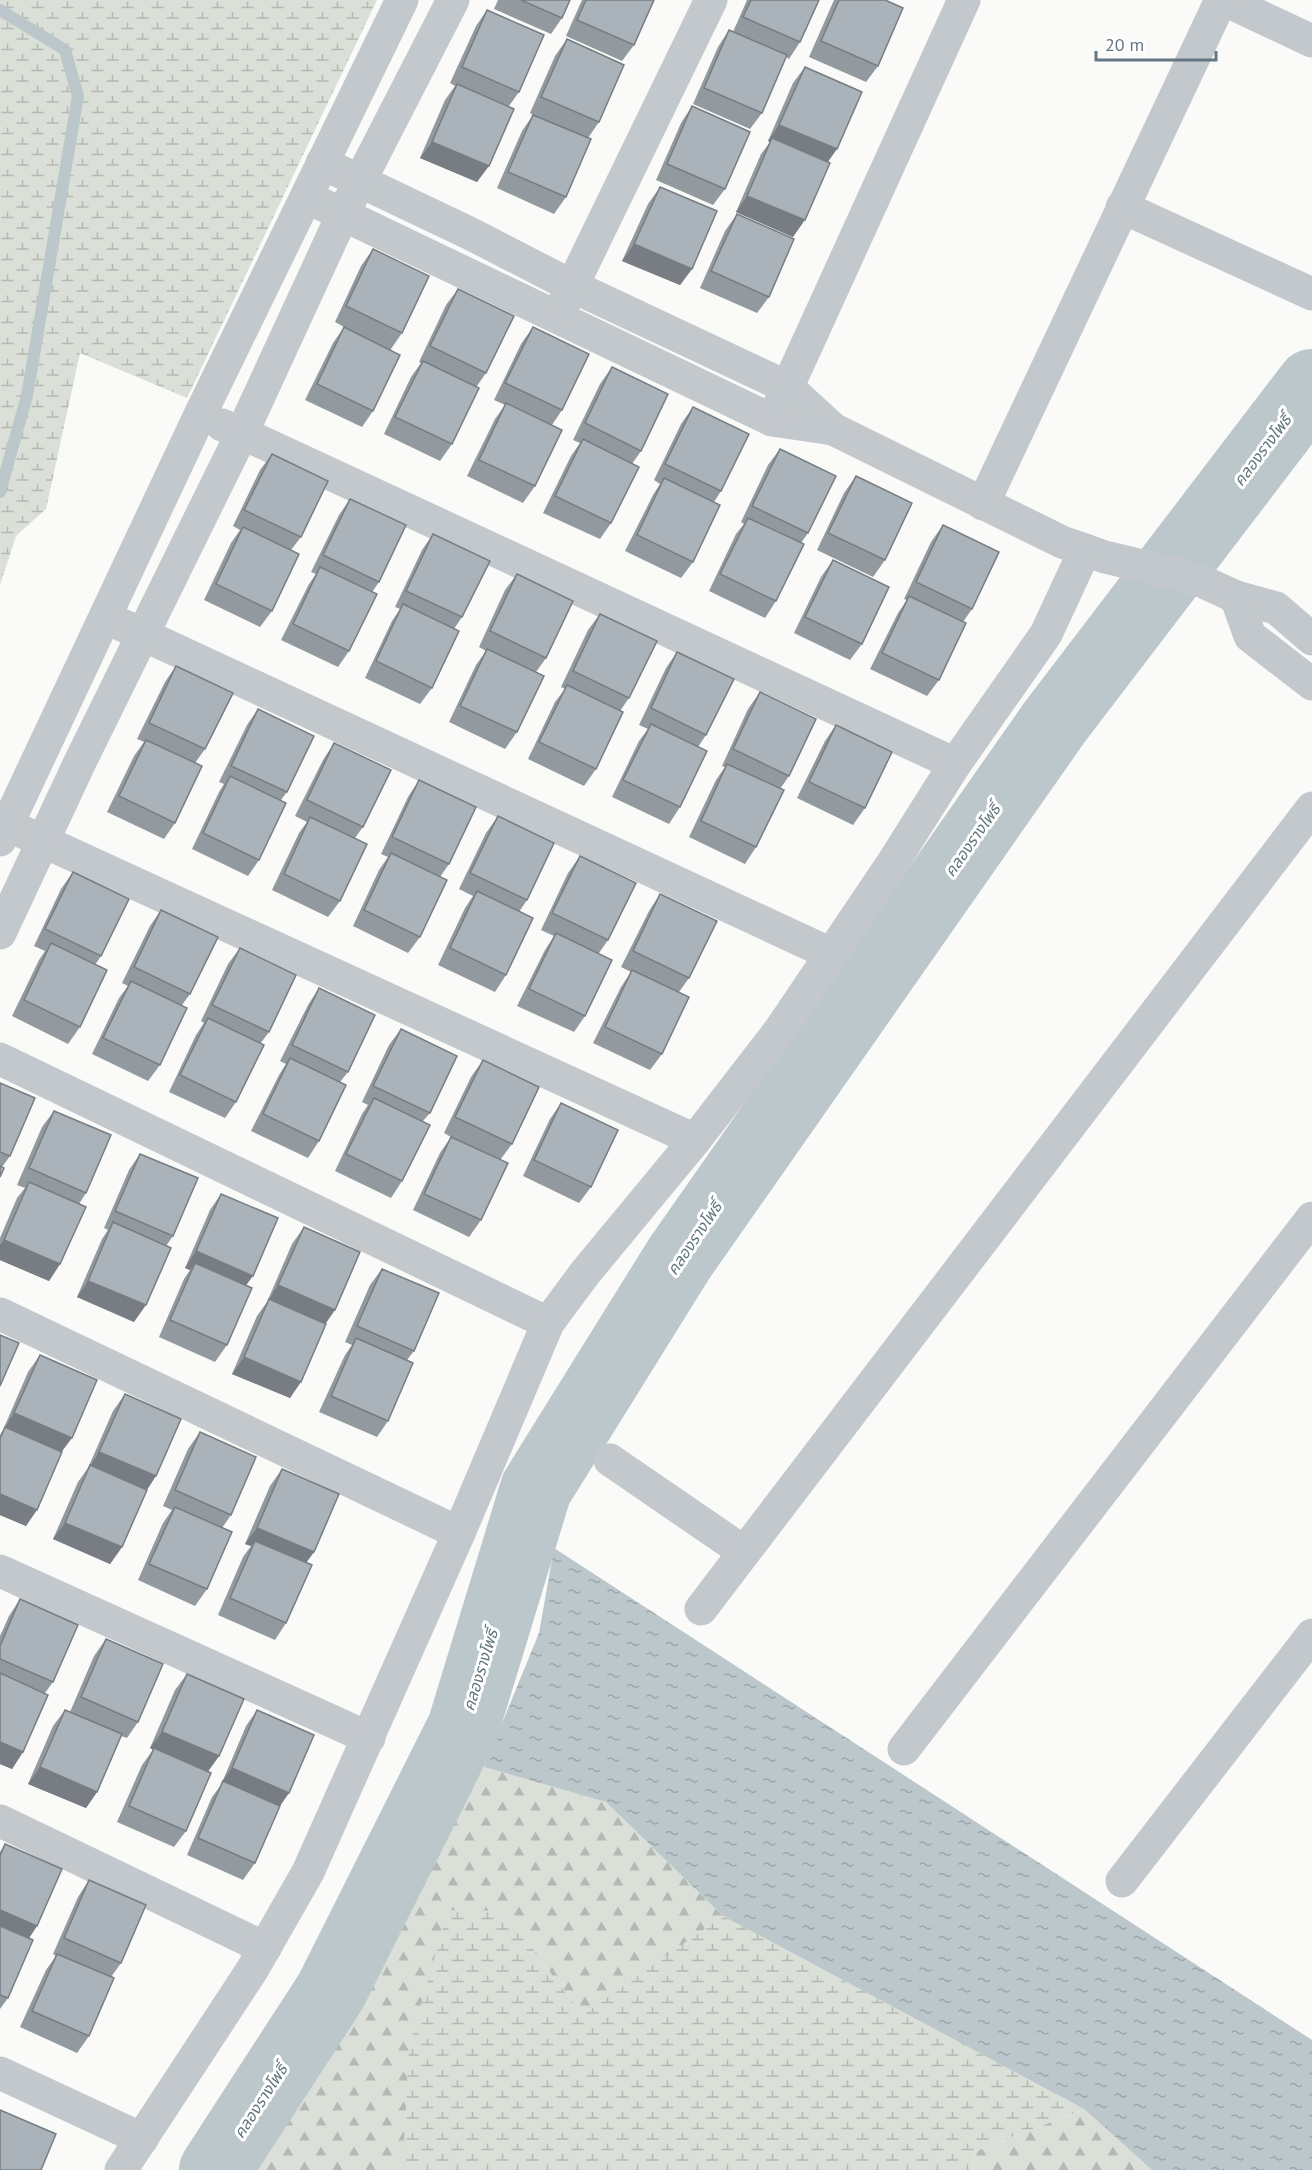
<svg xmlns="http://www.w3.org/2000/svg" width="1312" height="2170" viewBox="0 0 1312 2170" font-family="'PT Sans','Noto Sans Thai',sans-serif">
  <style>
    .forest { fill: url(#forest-firs) }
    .wetland { fill: url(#wetland-marsh) }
    .water { fill: url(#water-ripples) }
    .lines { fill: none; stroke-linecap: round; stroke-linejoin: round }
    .stream { stroke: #bbc7cb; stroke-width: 12 }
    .river { stroke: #bbc7cb; stroke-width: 72 }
    .minor { stroke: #c3c8cc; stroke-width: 33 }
    .wall { fill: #929a9f }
    .shaded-wall { fill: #777d82 }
    .building { fill: #aab3b9; stroke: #777d82; stroke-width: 1.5 }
    .labels { text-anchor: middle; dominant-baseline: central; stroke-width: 6; stroke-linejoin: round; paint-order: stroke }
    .water-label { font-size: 16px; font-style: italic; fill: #60757c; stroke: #fff }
  </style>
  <defs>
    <pattern id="forest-firs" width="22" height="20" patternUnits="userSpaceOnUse" patternTransform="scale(1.5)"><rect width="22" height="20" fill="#dadfd7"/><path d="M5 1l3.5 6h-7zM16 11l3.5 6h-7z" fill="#b4b9b4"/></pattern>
    <pattern id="wetland-marsh" width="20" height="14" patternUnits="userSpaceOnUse" patternTransform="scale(1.5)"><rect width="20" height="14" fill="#dadfd7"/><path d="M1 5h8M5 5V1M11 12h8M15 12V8" fill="none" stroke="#b4b9b4"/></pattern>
    <pattern id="water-ripples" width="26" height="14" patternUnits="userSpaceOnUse" patternTransform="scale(1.5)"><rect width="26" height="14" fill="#bbc7cb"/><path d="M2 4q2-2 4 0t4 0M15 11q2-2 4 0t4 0" fill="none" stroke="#9ca6aa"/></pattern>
  </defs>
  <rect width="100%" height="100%" fill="#fafaf8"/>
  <g class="forest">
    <polygon points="484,1767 606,1802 723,1916 582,2016 504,1911 399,2170 247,2170 314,2082"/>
    <polygon points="1084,2109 1152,2170 970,2170 976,2151"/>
  </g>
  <g class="wetland">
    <polygon points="0,0 377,0 187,398 80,353 46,509 16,536 0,585"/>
    <polygon points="448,1910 504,1911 582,2015 723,1916 1084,2109 976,2151 970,2170 399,2170 403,2160 409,2047"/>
  </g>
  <polygon class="water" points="554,1548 1312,2040 1312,2170 1152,2170 1084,2109 723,1916 606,1802 484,1767 539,1633"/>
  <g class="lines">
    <polyline class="stream" points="0,10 65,50 78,96 27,396 0,492"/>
    <polyline class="river" points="215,2170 331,1991 463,1728 536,1489 679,1259 1054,723 1312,385"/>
    <g class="minor">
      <polyline points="1225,0 1312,41"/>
      <polyline points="322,163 469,233 572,286 787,387 833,429 1062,542 1105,557 1197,579 1236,597 1276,608 1312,639"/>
      <polyline points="323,205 772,420 833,429"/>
      <polyline points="1122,207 1312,294"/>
      <polyline points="563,305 711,0"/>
      <polyline points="778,408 964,0"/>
      <polyline points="222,425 242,433 955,764"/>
      <polyline points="983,504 1221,0"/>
      <polyline points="1236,597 1250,636 1312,684"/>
      <polyline points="122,625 831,954"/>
      <polyline points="23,832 695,1140"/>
      <polyline points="0,840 199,417 402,0"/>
      <polyline points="0,933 80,762 242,433 343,214 453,0"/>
      <polyline points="0,1059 548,1323"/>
      <polyline points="0,1314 459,1533"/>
      <polyline points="610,1460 744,1552"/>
      <polyline points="0,1571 369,1738"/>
      <polyline points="701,1609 1312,808"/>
      <polyline points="904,1749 1312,1218"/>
      <polyline points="0,1821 265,1948"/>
      <polyline points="1122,1881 1312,1635"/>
      <polyline points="0,2073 142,2139"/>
      <polyline points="121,2170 252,1970 308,1872 459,1533 548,1323 585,1273 695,1140 780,1030 892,864 955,764 1046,634 1085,550"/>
    </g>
  </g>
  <g class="wall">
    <polygon points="498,0 570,0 562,18 551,34 494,9"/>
    <polygon points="582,0 654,0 634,45 622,61 566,36"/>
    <polygon points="747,0 819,0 800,42 789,59 786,57 762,113 750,129 693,104 718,47 729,30 733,32"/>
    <polygon points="834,0 885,0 878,66 866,82 809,57"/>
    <polygon points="487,10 519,92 509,106 477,182 420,158 445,100 455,86 450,83 476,26"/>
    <polygon points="567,39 599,122 588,138 566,197 554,214 497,188 522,131 533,115 530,113 555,56"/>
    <polygon points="805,67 828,162 793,237 736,212 761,154 770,142 768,141 793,83"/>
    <polygon points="692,106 725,189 713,205 656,180 681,123"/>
    <polygon points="660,187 692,269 680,285 622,261 648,204"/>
    <polygon points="737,214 769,297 757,313 700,288 725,231"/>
    <polygon points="373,249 402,333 391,349 373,411 362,427 305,400 333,343 344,327 335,322 361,266"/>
    <polygon points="458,289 486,373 477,386 452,444 440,461 384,434 411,377 421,363 419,362 446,305"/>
    <polygon points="533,327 562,410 552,425 535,486 523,503 467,476 495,419 505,405 494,400 521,344"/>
    <polygon points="612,367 641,451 632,464 611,523 600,539 543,513 571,456 580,443 573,440 600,384"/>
    <polygon points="693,407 721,491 714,502 693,562 681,578 625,551 653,495 660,484 654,480 681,424"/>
    <polygon points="780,449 808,533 801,543 776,601 765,618 709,591 736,534 744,524 741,522 768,465"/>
    <polygon points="272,454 301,537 291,550 272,611 260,627 204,600 231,543 240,530 233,526 260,470"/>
    <polygon points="856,476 885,560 873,577 817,550 844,493"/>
    <polygon points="350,499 379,582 372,592 349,651 338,667 281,640 309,584 316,574 311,572 339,515"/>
    <polygon points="943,525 972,609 963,622 939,680 927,696 870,669 898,613 907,600 904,599 931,542"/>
    <polygon points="433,534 462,617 454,629 432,688 420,704 365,678 392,621 400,609 395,607 422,550"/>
    <polygon points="833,560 862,644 850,660 794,633 821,577"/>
    <polygon points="517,574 546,658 536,672 517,732 505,749 449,722 476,665 486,651 479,647 505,590"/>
    <polygon points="600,614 629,698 620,711 596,769 584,786 528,759 555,702 565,689 561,687 588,630"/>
    <polygon points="677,652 706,735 698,747 680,807 669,824 612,797 639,741 648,729 639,725 666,668"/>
    <polygon points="176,666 205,749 195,763 175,823 164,839 107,812 134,756 144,742 137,739 165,682"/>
    <polygon points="760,692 789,776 780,789 756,847 745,864 689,837 716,780 725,767 722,766 748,709"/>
    <polygon points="258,709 287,792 281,800 259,860 248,876 192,849 219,792 224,784 219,782 247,725"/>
    <polygon points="836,725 865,808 853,825 797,798 825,741"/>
    <polygon points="334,743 363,827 355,838 340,901 328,917 272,890 299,833 307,822 295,816 323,760"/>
    <polygon points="419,780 449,864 440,877 420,937 408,953 353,926 379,870 388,857 381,854 408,797"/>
    <polygon points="498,816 527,900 519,912 506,975 495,992 438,965 465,908 473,896 459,889 486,833"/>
    <polygon points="580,856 608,940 599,953 585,1016 574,1032 517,1006 545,950 554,936 541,930 568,873"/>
    <polygon points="73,872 101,956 95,965 80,1027 68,1044 12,1016 39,960 45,951 34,946 61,889"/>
    <polygon points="660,894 689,978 679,992 662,1054 650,1070 593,1043 621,987 631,972 621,967 649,911"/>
    <polygon points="161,910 190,994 182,1005 160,1065 148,1081 92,1054 119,998 128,986 122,983 150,926"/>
    <polygon points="240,948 269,1032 260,1044 236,1102 225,1118 169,1092 196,1035 204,1023 201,1021 228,964"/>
    <polygon points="319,988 348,1072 340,1082 319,1141 308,1158 251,1131 279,1075 286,1064 280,1061 308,1005"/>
    <polygon points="401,1029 430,1113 423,1121 402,1181 391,1198 335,1171 362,1114 368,1105 362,1102 389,1045"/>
    <polygon points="483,1060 512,1144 500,1160 481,1220 469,1237 413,1210 440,1153 451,1137 444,1133 471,1077"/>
    <polygon points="0,1083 10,1156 2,1167 0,1177"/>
    <polygon points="561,1103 591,1187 579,1203 523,1176 550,1119"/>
    <polygon points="54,1111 86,1193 79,1204 60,1264 49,1281 0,1260 0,1238 17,1198 25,1188 17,1185 42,1127"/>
    <polygon points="140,1154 173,1236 166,1246 134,1322 77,1297 102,1239 108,1230 104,1228 129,1170"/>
    <polygon points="221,1194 246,1285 227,1345 215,1362 159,1337 184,1279 190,1270 185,1268 210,1210"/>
    <polygon points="304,1227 325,1324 290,1398 232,1374 257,1316 267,1302 292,1244"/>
    <polygon points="382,1269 414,1351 407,1360 388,1421 377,1437 319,1412 345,1355 352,1345 345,1342 370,1285"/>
    <polygon points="40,1355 62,1452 26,1526 0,1515 0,1435 3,1430 28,1372"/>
    <polygon points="125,1394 147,1490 122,1547 110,1564 53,1539 78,1482 88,1468 113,1411"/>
    <polygon points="200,1432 231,1515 222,1528 207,1589 195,1606 138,1580 163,1523 172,1510 163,1506 188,1449"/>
    <polygon points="282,1469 314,1552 306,1563 286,1623 275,1640 218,1615 243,1557 251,1546 245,1544 270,1486"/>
    <polygon points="20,1599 53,1682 45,1693 23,1752 12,1769 0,1764 0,1636 9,1616"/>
    <polygon points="106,1639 138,1722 127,1738 121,1736 97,1792 86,1808 28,1784 53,1726 65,1710 70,1712 94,1656"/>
    <polygon points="187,1674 219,1756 208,1771 186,1831 174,1847 117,1822 142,1765 153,1750 150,1748 175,1690"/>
    <polygon points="257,1710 255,1863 243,1880 187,1855 212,1797 221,1785 246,1726"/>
    <polygon points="5,1844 29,1938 8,1998 0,2009 0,1852"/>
    <polygon points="89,1880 121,1963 111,1977 89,2036 77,2053 20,2027 46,1970 56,1956 53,1954 78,1897"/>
  </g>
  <g class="shaded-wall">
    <polygon points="779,125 837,149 825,166 772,138 770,142 768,141"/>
    <polygon points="432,142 489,166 477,182 420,158"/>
    <polygon points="747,196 805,220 793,237 736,212"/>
    <polygon points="634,244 692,269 680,285 622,261"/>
    <polygon points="4,1240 60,1264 49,1281 0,1260 0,1245"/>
    <polygon points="196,1251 253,1276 241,1292 195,1263 190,1270 185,1268"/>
    <polygon points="88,1281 146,1305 134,1322 77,1297"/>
    <polygon points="278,1285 335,1310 324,1326 269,1299"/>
    <polygon points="244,1357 301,1382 290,1398 232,1374"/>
    <polygon points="14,1413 72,1438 60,1454 5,1427 3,1430"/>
    <polygon points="99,1452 156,1476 145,1493 90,1466"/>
    <polygon points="0,1494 37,1510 26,1526 0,1515"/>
    <polygon points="65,1523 122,1547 110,1564 53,1539"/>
    <polygon points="257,1528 314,1552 302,1568 255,1541 251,1546 245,1544"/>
    <polygon points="162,1732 219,1756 207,1773 150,1748"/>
    <polygon points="0,1742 23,1752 12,1769 0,1764"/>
    <polygon points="40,1767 97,1792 86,1808 28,1784"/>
    <polygon points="232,1768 289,1793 278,1809 223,1781 220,1784"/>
    <polygon points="0,1910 37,1926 26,1943 0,1932"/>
  </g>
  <g class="building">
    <polygon points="521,0 570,0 562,18"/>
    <polygon points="586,0 654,0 634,45 577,20"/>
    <polygon points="751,0 819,0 800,42 743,17"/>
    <polygon points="839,0 885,0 903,8 878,66 821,41"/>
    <polygon points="487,10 544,35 519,92 462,67"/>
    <polygon points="729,30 787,55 762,113 704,88"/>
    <polygon points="567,39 624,65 599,122 541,97"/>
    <polygon points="805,67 862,92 837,149 779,125"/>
    <polygon points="457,84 514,109 489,166 432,142"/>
    <polygon points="692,106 750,132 725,189 667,164"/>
    <polygon points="533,115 591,139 566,197 508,172"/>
    <polygon points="772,138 830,163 805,220 747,196"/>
    <polygon points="660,187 717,211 692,269 634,244"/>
    <polygon points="737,214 794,239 769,297 711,271"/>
    <polygon points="373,249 429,276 402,333 346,306"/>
    <polygon points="458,289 514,316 486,373 430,346"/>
    <polygon points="344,327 400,355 373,411 317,384"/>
    <polygon points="533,327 589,354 562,410 505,383"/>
    <polygon points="423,361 479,388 452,444 395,417"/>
    <polygon points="612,367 668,394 641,451 585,423"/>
    <polygon points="506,403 562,430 535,486 479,460"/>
    <polygon points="693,407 749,434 721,491 665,464"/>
    <polygon points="583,439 639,467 611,523 555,496"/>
    <polygon points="780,449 836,476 808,533 752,506"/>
    <polygon points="272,454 328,481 301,537 244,510"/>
    <polygon points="856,476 912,503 885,560 828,533"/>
    <polygon points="664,478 720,505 693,562 637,535"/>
    <polygon points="350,499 406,525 379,582 323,555"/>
    <polygon points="748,518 804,544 776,601 720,574"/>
    <polygon points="943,525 999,552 972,609 916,582"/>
    <polygon points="243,527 299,554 272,611 216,584"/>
    <polygon points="433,534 490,561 462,617 406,591"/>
    <polygon points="833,560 889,587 862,644 805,617"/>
    <polygon points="320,567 377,594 349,651 293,624"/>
    <polygon points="517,574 573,601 546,658 490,631"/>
    <polygon points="909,596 966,623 939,680 882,653"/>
    <polygon points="403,604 459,631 432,688 376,661"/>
    <polygon points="600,614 657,641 629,698 573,671"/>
    <polygon points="487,649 544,676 517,732 460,706"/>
    <polygon points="677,652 734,679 706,735 651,708"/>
    <polygon points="176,666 233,693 205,749 149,723"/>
    <polygon points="567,685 623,712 596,769 539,742"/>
    <polygon points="760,692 816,719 789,776 733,749"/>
    <polygon points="258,709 314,736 287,792 231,766"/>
    <polygon points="651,724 707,751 680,807 623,780"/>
    <polygon points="836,725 892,752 865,808 809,782"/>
    <polygon points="146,740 202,766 175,823 119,796"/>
    <polygon points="334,743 391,770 363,827 307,800"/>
    <polygon points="727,764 784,790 756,847 701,821"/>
    <polygon points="230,776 286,803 259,860 203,833"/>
    <polygon points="419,780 476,807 449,864 392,837"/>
    <polygon points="498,816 554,843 527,900 470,873"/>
    <polygon points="310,817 367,844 340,901 284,874"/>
    <polygon points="391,853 447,880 420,937 364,910"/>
    <polygon points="580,856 636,883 608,940 552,913"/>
    <polygon points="73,872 129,899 101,956 45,929"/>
    <polygon points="477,891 533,918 506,975 450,948"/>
    <polygon points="660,894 717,921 689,978 633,951"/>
    <polygon points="161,910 218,937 190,994 134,967"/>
    <polygon points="556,933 612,960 585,1016 529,989"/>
    <polygon points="51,943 107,970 80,1027 24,1000"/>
    <polygon points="240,948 296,975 269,1032 212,1005"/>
    <polygon points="632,970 689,997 662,1054 605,1027"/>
    <polygon points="131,981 187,1008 160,1065 103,1038"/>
    <polygon points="319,988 375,1015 348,1072 292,1045"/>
    <polygon points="208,1018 264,1045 236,1102 180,1075"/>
    <polygon points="401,1029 457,1056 430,1113 373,1086"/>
    <polygon points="290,1058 346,1085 319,1141 263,1114"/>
    <polygon points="483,1060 539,1087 512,1144 455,1117"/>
    <polygon points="0,1083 35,1098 10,1156 0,1152"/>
    <polygon points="374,1098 430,1125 402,1181 346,1154"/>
    <polygon points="561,1103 618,1130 591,1187 534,1160"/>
    <polygon points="54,1111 111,1135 86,1193 29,1168"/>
    <polygon points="451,1137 508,1163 481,1220 424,1194"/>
    <polygon points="140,1154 198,1178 173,1236 115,1211"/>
    <polygon points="0,1166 4,1168 0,1177"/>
    <polygon points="29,1182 86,1207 60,1264 4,1240"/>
    <polygon points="221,1194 278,1218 253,1276 196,1251"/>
    <polygon points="113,1222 171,1248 146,1305 88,1281"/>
    <polygon points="304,1227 360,1252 335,1310 278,1285"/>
    <polygon points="195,1263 252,1288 227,1345 170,1320"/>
    <polygon points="382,1269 439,1293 414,1351 357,1326"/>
    <polygon points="269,1299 326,1324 301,1382 244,1357"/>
    <polygon points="0,1335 19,1343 0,1386"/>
    <polygon points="356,1338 413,1363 388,1421 331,1396"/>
    <polygon points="40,1355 97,1380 72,1438 14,1413"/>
    <polygon points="125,1394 181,1419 156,1476 99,1452"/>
    <polygon points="5,1427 62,1452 37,1510 0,1494 0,1439"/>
    <polygon points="200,1432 256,1457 231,1515 175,1490"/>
    <polygon points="90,1465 147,1490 122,1547 65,1523"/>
    <polygon points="282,1469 339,1494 314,1552 257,1528"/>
    <polygon points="175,1507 232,1532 207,1589 149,1564"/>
    <polygon points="255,1541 312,1565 286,1623 230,1598"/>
    <polygon points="20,1599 78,1625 53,1682 0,1659 0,1646"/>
    <polygon points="106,1639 163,1664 138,1722 81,1697"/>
    <polygon points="0,1673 48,1695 23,1752 0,1742"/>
    <polygon points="187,1674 244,1699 219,1756 162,1732"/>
    <polygon points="65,1710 122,1734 97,1792 40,1767"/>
    <polygon points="257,1710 314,1735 289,1793 232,1768"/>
    <polygon points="154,1748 211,1773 186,1831 129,1806"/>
    <polygon points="223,1781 280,1806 255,1863 198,1838"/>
    <polygon points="5,1844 62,1869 37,1926 0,1910 0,1856"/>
    <polygon points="89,1880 146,1905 121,1963 64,1938"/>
    <polygon points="0,1926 33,1940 8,1998 0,1995"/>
    <polygon points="57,1954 114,1978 89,2036 32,2011"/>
    <polygon points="0,2110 56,2134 41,2170 0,2170"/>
  </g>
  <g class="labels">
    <g class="water-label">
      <text transform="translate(1262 450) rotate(-53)">คลองรางโพธิ์</text>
      <text transform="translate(972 840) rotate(-55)">คลองรางโพธิ์</text>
      <text transform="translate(694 1238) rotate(-56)">คลองรางโพธิ์</text>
      <text transform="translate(480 1670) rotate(-73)">คลองรางโพธิ์</text>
      <text transform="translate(260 2101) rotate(-57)">คลองรางโพธิ์</text>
    </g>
  </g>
  <path d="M1096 51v9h120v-9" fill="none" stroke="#657683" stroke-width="3"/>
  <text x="1105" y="51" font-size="18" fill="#657683" stroke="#ffffff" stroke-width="4.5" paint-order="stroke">20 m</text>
</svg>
